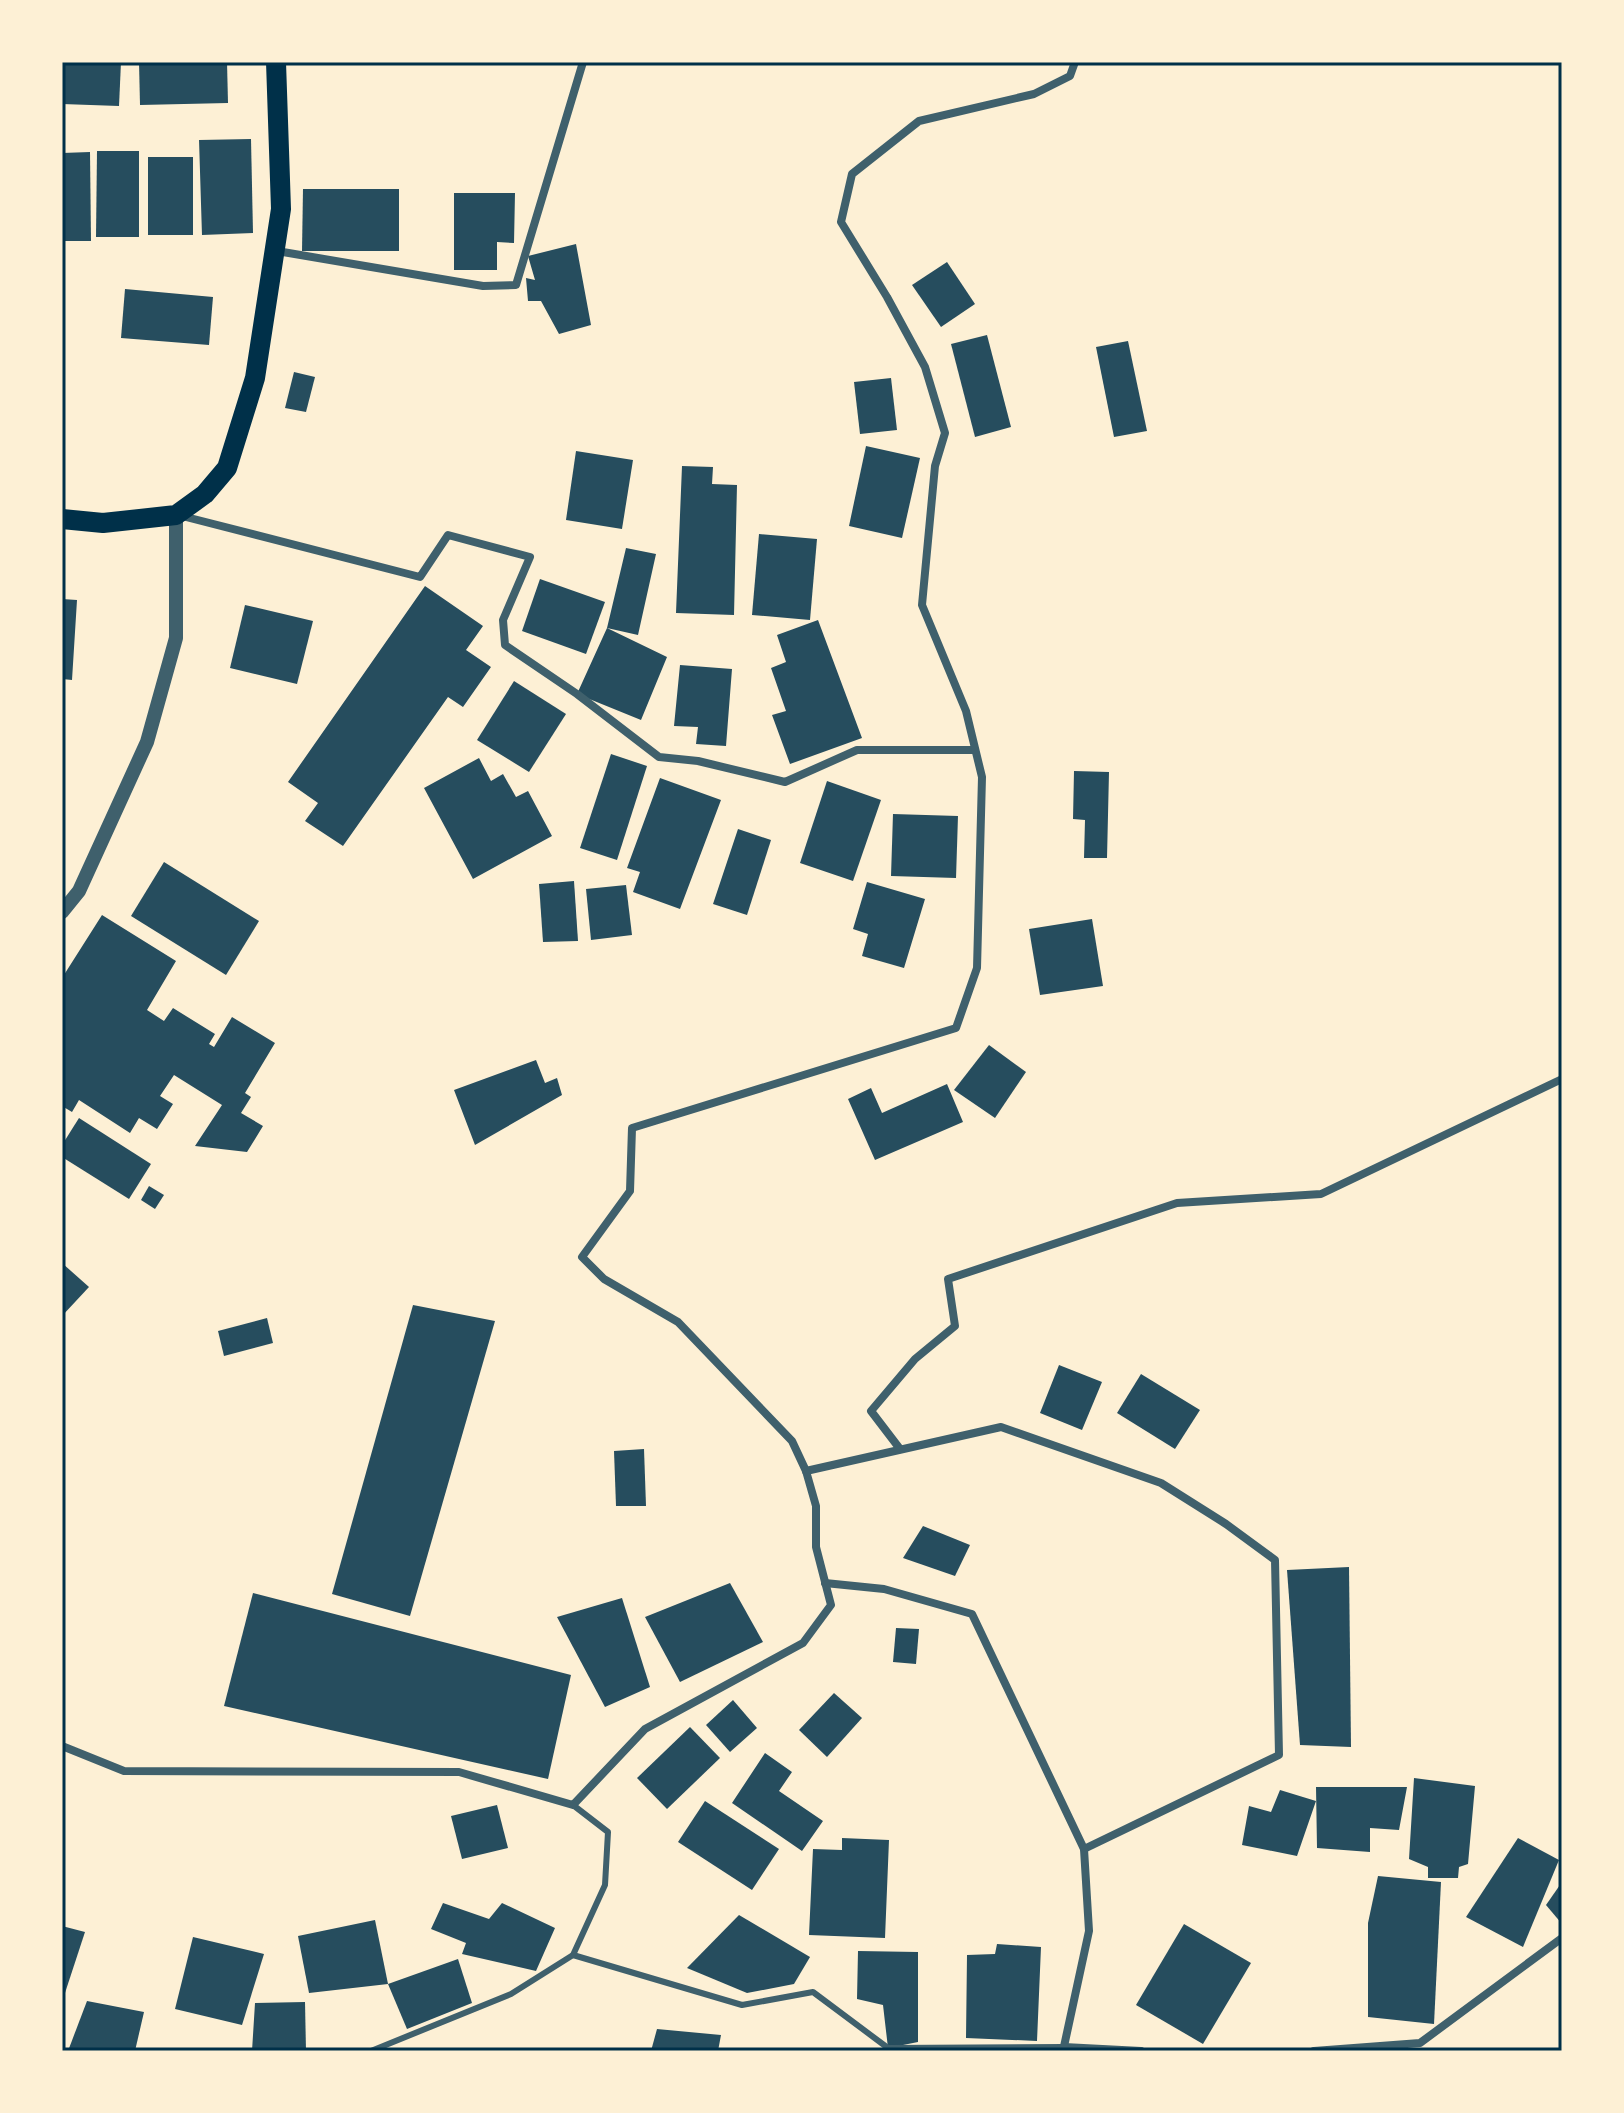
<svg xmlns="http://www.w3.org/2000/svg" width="1624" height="2113" viewBox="0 0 1624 2113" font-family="Figtree,sans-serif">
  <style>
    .building { fill: #264d5e }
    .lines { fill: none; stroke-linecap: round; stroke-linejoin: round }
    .service { stroke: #3f606c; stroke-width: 6 }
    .minor { stroke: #3f606c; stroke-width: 8 }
    .tertiary { stroke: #3f606c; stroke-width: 14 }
    .primary { stroke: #003049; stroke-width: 20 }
    .neatline { fill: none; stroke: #003049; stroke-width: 3 }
  </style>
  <rect width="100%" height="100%" fill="#fdf0d5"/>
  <g class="building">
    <polygon points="62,62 121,62 119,106 62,104"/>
    <polygon points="139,62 227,62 228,103 140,105"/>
    <polygon points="251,139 253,233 202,235 199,140"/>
    <polygon points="97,151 139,151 139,237 96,237"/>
    <polygon points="90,152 91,241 62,241 62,153"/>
    <rect x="148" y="157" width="45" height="78"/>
    <polygon points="303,189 399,189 399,251 302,251"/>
    <polygon points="454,193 515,193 514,243 497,242 497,270 454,270"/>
    <polygon points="576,244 591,325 559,334 541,301 528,301 526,278 535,280 528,256"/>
    <polygon points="947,262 975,304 941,327 912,285"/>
    <polygon points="125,289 213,297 209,345 121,338"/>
    <polygon points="987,335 1011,427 975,437 951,344"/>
    <polygon points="1128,341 1147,431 1114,437 1096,347"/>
    <polygon points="294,372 315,377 306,412 285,408"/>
    <polygon points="891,378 897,430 860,434 854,382"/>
    <polygon points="866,446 920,458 902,538 849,526"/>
    <polygon points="576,451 633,460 622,529 566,520"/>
    <polygon points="682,466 713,467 712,484 737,485 734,615 676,613"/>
    <polygon points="759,534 817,539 810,620 752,615"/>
    <polygon points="626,548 656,554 638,635 607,628 667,657 641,720 577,694 607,628"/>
    <polygon points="540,579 605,602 586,654 522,631"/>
    <polygon points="425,586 483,626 466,650 491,667 463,707 448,697 343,846 305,821 318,803 288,782"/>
    <polygon points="62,599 77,600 72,680 62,679"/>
    <polygon points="245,605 313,621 297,684 230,668"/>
    <polygon points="818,620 862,738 790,764 772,715 786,711 771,668 786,662 777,635"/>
    <polygon points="680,665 732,669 726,746 696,744 698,727 674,726"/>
    <polygon points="514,681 566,714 529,772 477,740"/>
    <polygon points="611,754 647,766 617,860 580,848"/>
    <polygon points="479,758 491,781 503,774 516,797 528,791 552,836 473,879 424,788"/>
    <polygon points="1074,771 1109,772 1107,858 1084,858 1085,820 1073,819"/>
    <polygon points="660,778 721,800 680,909 633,892 640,872 627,868"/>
    <polygon points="827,781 881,800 853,881 800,863"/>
    <polygon points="893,814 958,816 956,878 891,876"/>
    <polygon points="738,829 771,840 747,915 713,904"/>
    <polygon points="164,862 259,921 226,975 131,916"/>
    <polygon points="574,881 578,941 543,942 539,884"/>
    <polygon points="867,882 925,899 904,968 862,956 868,934 853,929"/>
    <polygon points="626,885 632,935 591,940 586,889"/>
    <polygon points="102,915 176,961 147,1010 164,1021 173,1008 215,1034 209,1044 214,1047 232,1017 275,1043 245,1093 251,1097 241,1113 263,1126 247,1152 195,1146 222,1105 174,1075 160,1096 173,1104 157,1129 139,1118 130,1133 79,1100 72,1112 62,1106 62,978"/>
    <polygon points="1092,919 1103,986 1040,995 1029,929"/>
    <polygon points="989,1045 1026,1072 995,1118 954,1090"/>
    <polygon points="536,1060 545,1083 557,1078 562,1095 475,1145 454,1090"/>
    <polygon points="947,1084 963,1122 875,1160 848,1099 871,1088 882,1113"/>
    <polygon points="79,1118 151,1164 129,1199 62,1157 62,1145"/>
    <polygon points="149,1186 164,1195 155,1209 141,1200"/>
    <polygon points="62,1263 89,1287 62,1316"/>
    <polygon points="413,1305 495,1321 410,1616 332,1594"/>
    <polygon points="267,1318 273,1343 224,1356 218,1331"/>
    <polygon points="1059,1365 1102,1382 1082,1430 1040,1413"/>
    <polygon points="1141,1374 1200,1410 1175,1449 1117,1413"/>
    <polygon points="644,1449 646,1506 616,1506 614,1451"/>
    <polygon points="923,1526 970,1545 955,1576 903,1558"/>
    <polygon points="1349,1567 1351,1747 1300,1745 1287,1570"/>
    <polygon points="730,1583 763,1642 680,1682 645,1617"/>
    <polygon points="253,1593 571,1675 548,1779 224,1706"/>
    <polygon points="622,1598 650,1687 605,1707 557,1617"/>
    <polygon points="896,1628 919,1629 916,1664 893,1662"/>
    <polygon points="834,1693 862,1718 827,1757 799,1730"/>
    <polygon points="733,1700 757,1728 730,1752 706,1725"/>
    <polygon points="690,1727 720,1758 667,1809 637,1778"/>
    <polygon points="765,1753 792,1772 779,1791 823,1821 802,1851 732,1803"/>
    <polygon points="1414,1778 1475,1786 1468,1864 1459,1867 1458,1878 1428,1878 1428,1867 1409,1859"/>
    <polygon points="1316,1787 1407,1787 1399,1830 1370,1828 1370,1852 1317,1848"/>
    <polygon points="1280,1790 1316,1801 1297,1856 1242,1845 1249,1806 1271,1812"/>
    <polygon points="705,1801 779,1849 752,1890 678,1842"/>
    <polygon points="497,1805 508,1848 462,1859 451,1816"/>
    <polygon points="842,1838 889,1840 885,1938 809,1935 813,1849 842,1850"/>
    <polygon points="1518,1838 1559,1860 1523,1947 1466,1917"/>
    <polygon points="1378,1876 1441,1882 1434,2024 1368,2017 1368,1923"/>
    <polygon points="1562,1882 1562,1924 1546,1905"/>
    <polygon points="443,1903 489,1919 502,1903 555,1928 536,1971 462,1954 466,1943 431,1929"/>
    <polygon points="739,1915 810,1957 794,1984 747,1993 687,1968"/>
    <polygon points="375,1920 388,1984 309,1993 298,1936"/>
    <polygon points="1184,1924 1251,1963 1203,2044 1136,2005"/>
    <polygon points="62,1926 85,1932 63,1999 62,1999"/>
    <polygon points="193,1937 264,1954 242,2025 175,2009"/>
    <polygon points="997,1944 1041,1947 1037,2041 966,2038 967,1955 995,1954"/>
    <polygon points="858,1951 918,1952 918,2042 888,2048 883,2005 857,1999"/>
    <polygon points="458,1959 472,2003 407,2029 388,1984"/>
    <polygon points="87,2001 144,2012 135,2051 68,2051"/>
    <polygon points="305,2002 306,2051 252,2051 255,2003"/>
    <polygon points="657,2029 721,2035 718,2051 651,2051"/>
  </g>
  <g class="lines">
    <g class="service">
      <polyline points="573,1955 742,2005 813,1992 888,2048 1064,2047"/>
      <polyline points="371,2051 511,1994 573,1955 605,1885 608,1832 573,1805"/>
    </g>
    <g class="minor">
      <polyline points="277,251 483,286 516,285 583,62"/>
      <polyline points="182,516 420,577 448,535 530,557 503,620 505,645 577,694 659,757 698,761 785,782 857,750 975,750"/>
      <polyline points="900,1449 871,1411 915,1359 955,1326 948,1279 1177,1203 1321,1194 1562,1079"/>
      <polyline points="806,1471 1001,1427 1161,1483 1226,1524 1275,1560 1279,1755 1084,1849"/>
      <polyline points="825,1583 884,1589 972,1614 1084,1849 1089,1931 1063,2051"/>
      <polyline points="62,1746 124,1771 459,1772 573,1805 645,1729 803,1643 831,1605 816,1547 816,1506 806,1471 792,1441 678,1322 604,1279 582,1257 630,1191 632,1128 956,1028 977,968 982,777 966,711 922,605 935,466 945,433 925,367 887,297 841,222 852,174 919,121 1034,94 1070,76 1075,62"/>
      <polyline points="1064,2047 1141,2051"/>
      <polyline points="1314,2051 1420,2043 1562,1938"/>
    </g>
    <polyline class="tertiary" points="62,912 79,891 147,742 176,638 176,515"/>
    <polyline class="primary" points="62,519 103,523 176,515 205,494 227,468 255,378 281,209 276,62"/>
  </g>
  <rect width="1624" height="2113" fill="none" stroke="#fdf0d5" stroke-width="128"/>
  <rect x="64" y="64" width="1496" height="1985" class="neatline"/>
</svg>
